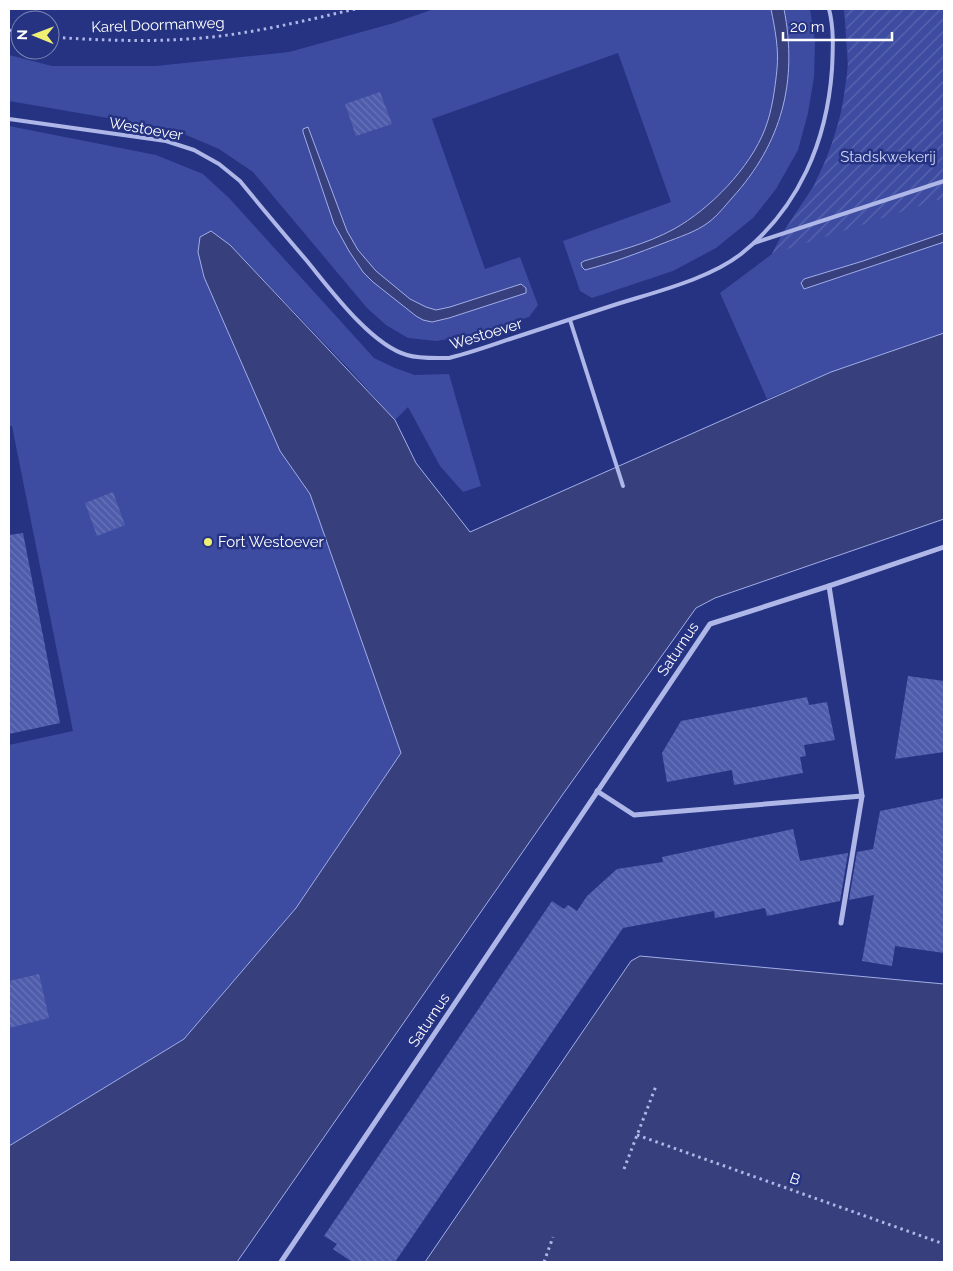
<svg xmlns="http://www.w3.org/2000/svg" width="953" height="1271" viewBox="0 0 953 1271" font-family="Raleway,sans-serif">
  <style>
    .grass { fill: #3d4ca1 }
    .garden { fill: url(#garden-furrows) }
    .water { fill: #37407c; stroke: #a2aee8 }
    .building { fill: url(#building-back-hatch) }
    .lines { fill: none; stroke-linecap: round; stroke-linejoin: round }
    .path { stroke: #aeb7e7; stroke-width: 3; stroke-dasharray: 2.5 4; stroke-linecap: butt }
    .lane { stroke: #aeb7e7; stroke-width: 4 }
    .street { stroke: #aeb7e7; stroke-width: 5 }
    .poi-dot { fill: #eff072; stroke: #253382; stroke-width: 2 }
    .labels { text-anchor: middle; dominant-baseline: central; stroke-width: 5; stroke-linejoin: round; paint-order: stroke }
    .street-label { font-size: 15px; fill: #fff; stroke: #253382 }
    .park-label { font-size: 15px; fill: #d1d7f6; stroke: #253382 }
    .poi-label { font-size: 15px; fill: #fff; stroke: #253382; text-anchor: start }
  </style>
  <defs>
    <pattern id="garden-furrows" width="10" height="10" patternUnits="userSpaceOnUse" patternTransform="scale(1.25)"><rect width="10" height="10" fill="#3d4ca1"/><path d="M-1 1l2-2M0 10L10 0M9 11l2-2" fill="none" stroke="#5a67af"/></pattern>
    <pattern id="building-back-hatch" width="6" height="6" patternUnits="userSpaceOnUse" patternTransform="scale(1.25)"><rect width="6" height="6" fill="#4e5cab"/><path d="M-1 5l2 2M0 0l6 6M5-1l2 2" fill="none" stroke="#6974b8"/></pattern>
  </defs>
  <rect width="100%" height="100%" fill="#253382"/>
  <g class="grass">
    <polygon points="434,9 810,9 815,41 814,77 808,113 798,150 776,189 753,218 716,248 673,271 592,298 580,291 563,241 671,202 618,53 432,119 485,269 520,257 538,305 529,317 468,336 436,341 408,338 386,325 367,308 253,172 219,149 172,129 9,101 9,55 52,66 156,66 289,52 394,23"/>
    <polygon points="844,9 944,9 944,333 831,372 767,399 720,293 772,254 787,226 813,187 829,153 841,115 848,67"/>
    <polygon points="9,126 156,155 203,174 229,198 374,358 395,368 415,375 449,374 481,486 463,492 440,466 408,407 395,420 354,374 230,245 198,252 204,277 280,451 310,494 401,753 296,908 184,1039 9,1146 9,745 73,731 12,426 9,426"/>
  </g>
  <path class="garden" d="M844 9H944V198L772 254C777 244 782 233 789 224 797 211 807 199 814 186 841 132 856 69 844 9Z"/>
  <g class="water">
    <path d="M771 9H784C798 81 782 143 732 198 725 206 717 216 709 222 696 232 679 237 664 243 638 253 612 263 585 270L582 267 581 263 584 261C614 252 647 244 674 229 710 209 750 168 765 129 772 111 775 89 777 69 779 49 775 29 771 9Z"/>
    <polygon points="308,127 347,231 358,250 376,271 410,299 426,307 436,310 450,307 521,284 526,288 526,293 449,318 432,322 423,320 416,316 373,282 363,272 349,251 334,224 303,132 303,129"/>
    <polygon points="211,231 230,245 395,420 416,463 470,532 831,372 944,333 944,519 715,598 696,608 563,794 237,1262 9,1262 9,1146 184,1039 296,908 401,753 310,494 280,451 204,277 198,252 200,237"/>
    <polygon points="944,233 944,242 804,289 801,283 804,279 863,261"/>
    <polygon points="640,956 944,984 944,1262 425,1262 631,961"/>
  </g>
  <g class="building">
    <polygon points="380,92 392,124 356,136 345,104"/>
    <polygon points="113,492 125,525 97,536 85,503"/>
    <polygon points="23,533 60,723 9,734 9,535"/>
    <polygon points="908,676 944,681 944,752 895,759"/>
    <polygon points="807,697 809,705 827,702 835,740 804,745 806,756 800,757 803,773 734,785 732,770 667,782 662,753 681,721"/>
    <polygon points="944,798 944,953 895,946 892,966 862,961 874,895 849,900 857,852 873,849 880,811"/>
    <polygon points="793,829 800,861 848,853 840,901 767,916 765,908 715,918 714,911 623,928 395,1262 352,1262 333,1249 337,1244 324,1236 552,901 564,909 568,905 577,911 587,896 617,869 663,862 662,857"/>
    <polygon points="39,974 49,1018 9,1028 9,981"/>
  </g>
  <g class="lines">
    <g class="path">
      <polyline points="9,30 20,33"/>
      <path d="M50 37C109 41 170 43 228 35 271 29 313 19 355 9"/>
      <polyline points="637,1135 944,1244"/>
      <polyline points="624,1169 656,1086"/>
      <polyline points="544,1262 553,1237"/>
    </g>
    <g class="lane">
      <path d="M9 119 166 141 194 150 219 164 240 181C262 208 284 234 307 261 330 289 371 345 407 355 420 359 435 358 449 358 470 353 490 346 510 339 544 328 578 317 611 306 651 293 708 280 741 254 799 208 827 141 832 69 833 49 834 28 829 9"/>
      <polyline points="754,243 944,181"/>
      <polyline points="570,320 623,486"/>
    </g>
    <g class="street">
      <polyline points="829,586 862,796 841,923"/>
      <polyline points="597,791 634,815 862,796"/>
      <polyline points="281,1262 710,624 829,586 944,547"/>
    </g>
  </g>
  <circle class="poi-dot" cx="208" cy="542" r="5"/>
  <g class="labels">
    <g class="street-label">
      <text transform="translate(158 25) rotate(-2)">Karel Doormanweg</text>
      <text transform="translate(146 129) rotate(10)">Westoever</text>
      <text transform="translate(486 334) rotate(-17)">Westoever</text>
      <text transform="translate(678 649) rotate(-56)">Saturnus</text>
      <text transform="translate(429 1020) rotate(-56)">Saturnus</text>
      <text transform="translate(795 1179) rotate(20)">B</text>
    </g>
    <g class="park-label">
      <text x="888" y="157">Stadskwekerij</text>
    </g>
    <g class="poi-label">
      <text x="218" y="542">Fort Westoever</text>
    </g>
  </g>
  <rect width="953" height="1271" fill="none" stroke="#ffffff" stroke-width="20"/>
  <g transform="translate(35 35) rotate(271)"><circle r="24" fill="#253382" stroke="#7c85b4"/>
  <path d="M0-4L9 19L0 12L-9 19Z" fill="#eff072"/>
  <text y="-8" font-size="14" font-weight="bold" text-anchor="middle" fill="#ffffff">N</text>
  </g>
  <path d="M783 32v8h109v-8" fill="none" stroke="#ffffff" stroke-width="2.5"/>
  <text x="790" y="32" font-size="15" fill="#ffffff" stroke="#253382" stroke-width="4" paint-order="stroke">20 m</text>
</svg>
